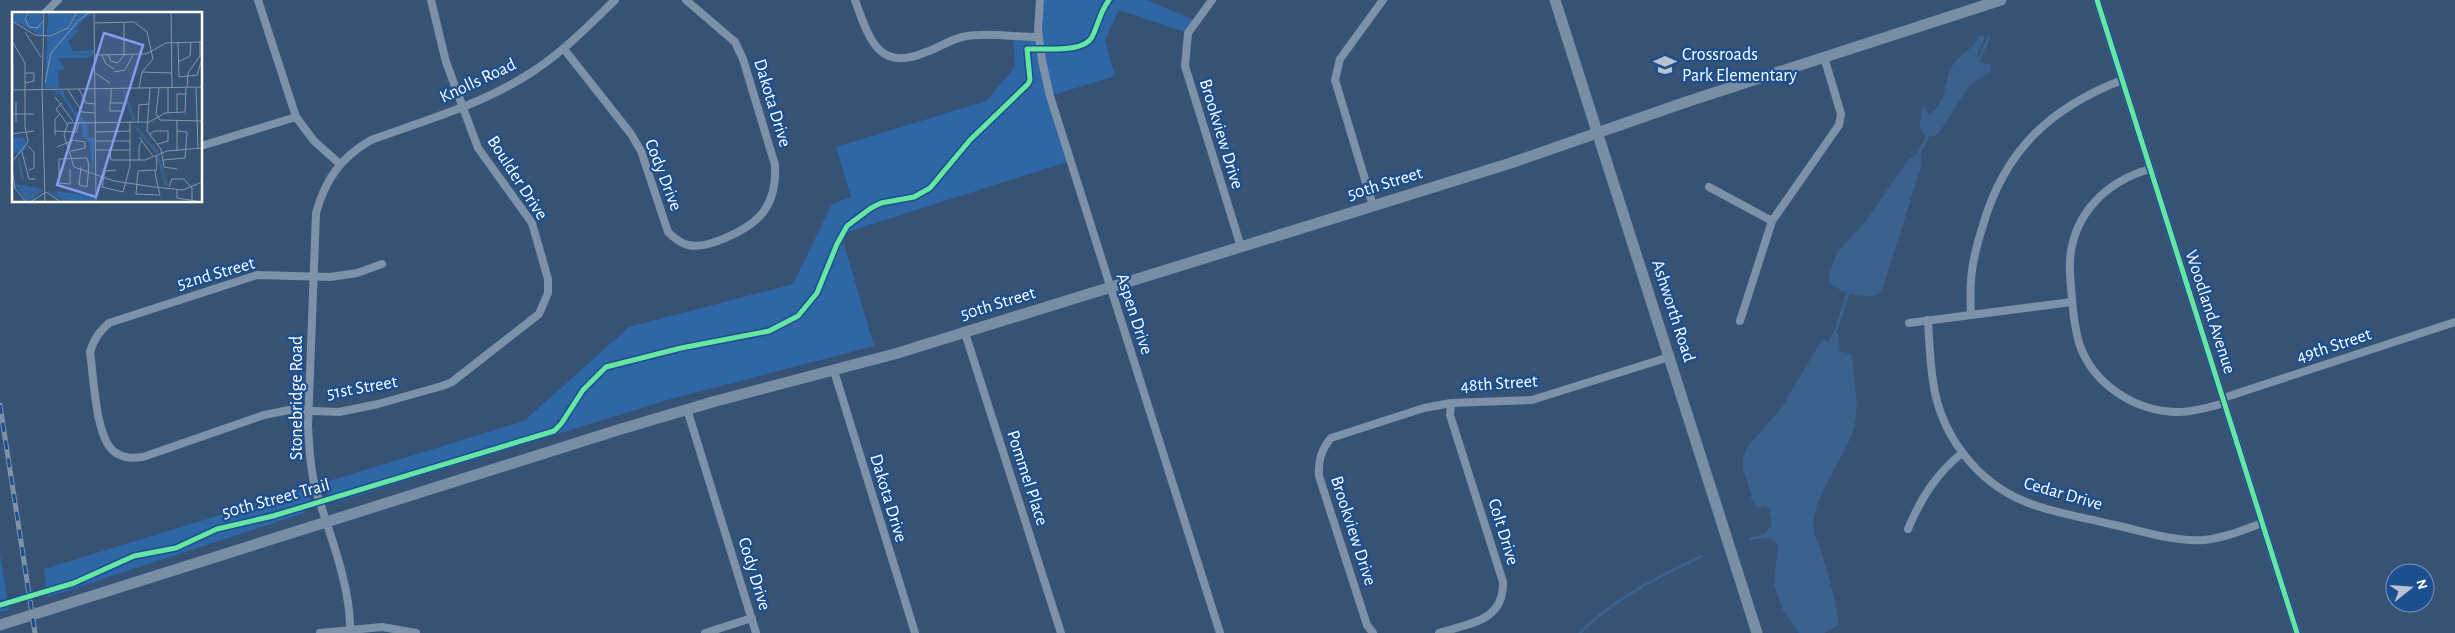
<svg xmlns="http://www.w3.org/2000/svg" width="2455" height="633" viewBox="0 0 2455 633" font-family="'Alegreya Sans',sans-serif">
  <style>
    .green { fill: #2f66a5 }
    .water { fill: #3b618d }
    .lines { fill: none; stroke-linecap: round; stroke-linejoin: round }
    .stream { stroke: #3b618d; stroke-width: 3 }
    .minor { stroke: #7d92a8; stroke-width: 8 }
    .secondary { stroke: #798da4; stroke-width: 11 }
    .rail-casing { stroke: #7e92a7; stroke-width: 5 }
    .rail { stroke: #1b4f8f; stroke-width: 3; stroke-dasharray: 9; stroke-linecap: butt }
    .cycleway-casing { stroke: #1b4f8f; stroke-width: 8 }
    .cycleway { stroke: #66e7a1; stroke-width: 5 }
    .labels { text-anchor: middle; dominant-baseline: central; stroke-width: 4.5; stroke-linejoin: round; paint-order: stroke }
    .poi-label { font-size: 18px; fill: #fff; stroke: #1b4f8f; text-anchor: start }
    .street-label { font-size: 18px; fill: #fff; stroke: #1b4f8f }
    .inset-river { fill: none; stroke: #3b618d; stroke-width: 2.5 }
    .inset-road { fill: none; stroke: #8697ac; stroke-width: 1 }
    .view { fill: #839eea; fill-opacity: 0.15; stroke: #839eea; stroke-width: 2.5 }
    .inset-edge { fill: none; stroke: #fff; stroke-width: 2.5 }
  </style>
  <rect width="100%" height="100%" fill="#365274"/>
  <g class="green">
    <path d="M1040 0H1147L1196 21 1188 33 1119 10 1105 40 1115 76 1050 96 1070 161 841 234 874 346 671 399 340 501C329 501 326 493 323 483L524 421 629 327 793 284 832 204 851 197 836 147 986 101 1015 67 1013 37H1039Z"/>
    <polygon points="308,488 311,503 304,513 48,597 44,569"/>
    <polygon points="0,554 9,610 0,612"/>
  </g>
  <g class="water">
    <path d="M1979 35 1985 37 1977 56 1979 62 1992 65 1990 72 1969 86 1941 130 1935 136C1915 138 1920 120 1923 106L1929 114C1949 100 1942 83 1953 65 1960 53 1975 49 1979 35Z"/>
    <path d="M1920 152 1922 164 1883 287 1879 294C1865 300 1840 292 1829 283V274L1838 251 1865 222 1908 160Z"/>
    <path d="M1835 333 1838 334 1840 351 1851 354C1854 375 1859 402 1855 423 1850 456 1796 512 1819 544L1833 592 1839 625 1824 633H1799L1783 610 1774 585 1778 545 1773 540 1764 538 1763 535 1772 525 1769 510 1765 506 1758 508C1753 505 1750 498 1751 493L1743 469V459L1747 447 1780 410 1821 341 1824 339 1829 343Z"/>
  </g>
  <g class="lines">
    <g class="stream">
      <polyline points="1977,64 1989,37"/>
      <polyline points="1918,155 1929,134"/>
      <polyline points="1830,342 1835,333 1850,287"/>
      <polyline points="1751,539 1765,535"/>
      <path d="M1580 633C1613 599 1660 576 1702 556"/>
    </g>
    <g class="minor">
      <polyline points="258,0 296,117 314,141 340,164"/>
      <path d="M855 0C869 38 878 73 926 52 938 48 950 40 962 37 986 32 1014 37 1039 37"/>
      <polyline points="1040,0 1038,30 1042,61 1050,96 1220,633"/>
      <polyline points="1212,0 1188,33 1185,66 1241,247"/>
      <polyline points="2097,0 2297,633"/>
      <polyline points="44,14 58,0"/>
      <path d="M564 49 631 134 641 151 668 232C674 238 680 243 688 245 707 250 747 230 760 216 773 202 776 183 775 165L743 59 735 42 686 0"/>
      <polyline points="201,146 296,117"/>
      <path d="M2150 169C2107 181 2074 213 2070 259 2069 272 2071 285 2072 298 2073 313 2075 328 2079 343 2093 385 2136 412 2179 412 2194 412 2210 407 2224 403"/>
      <polyline points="1709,187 1772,221"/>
      <polyline points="1373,206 1335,80 1340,59 1383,0"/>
      <path d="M382 264 357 273 330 277 257 275 109 323C99 332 94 339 90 352 94 377 95 440 116 453 125 459 134 458 143 457L264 415 289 410 339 412 378 404 442 386 452 382 539 314 548 293V279L532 223 478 148 446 62 431 0"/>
      <path d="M1971 315C1969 277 1972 261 1983 225 2005 150 2050 108 2122 80"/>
      <path d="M1928 320C1929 341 1930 361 1933 381 1940 434 1976 482 2026 502 2052 513 2083 517 2110 524 2140 530 2173 542 2204 540 2224 538 2243 530 2262 523"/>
      <polyline points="1740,321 1772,221 1839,125 1841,114 1824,57"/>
      <polyline points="1909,323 2072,302"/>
      <polyline points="965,333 1061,633"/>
      <polyline points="834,371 915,633"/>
      <polyline points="2223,398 2455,322"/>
      <polyline points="687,409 756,633"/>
      <path d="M1908 529C1921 498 1936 474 1962 453"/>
      <polyline points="320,633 382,627 416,633"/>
      <path d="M350 633C352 588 328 530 315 487 310 467 309 446 308 426L316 213C325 180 341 157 371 140 423 121 477 106 524 77 559 56 586 28 615 0"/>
      <polyline points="705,633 752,618"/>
      <path d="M1373 633 1367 625 1319 476C1318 461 1321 450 1331 438L1424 408 1451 403 1532 400 1669 357"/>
      <path d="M1439 633C1469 623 1504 622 1503 582L1450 415 1451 403"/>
    </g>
    <g class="secondary">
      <polyline points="1555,0 1757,633"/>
      <polyline points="0,625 621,429 716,401 898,353 1373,206 1511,163 1686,102 2001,0"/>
    </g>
    <defs>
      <polyline id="rail" points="0,405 35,633"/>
    </defs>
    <use href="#rail" class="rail-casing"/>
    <use href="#rail" class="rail"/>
    <defs>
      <g id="cycleway">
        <polyline points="2097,0 2297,633"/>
        <path d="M0 605 74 583 134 556 176 548 217 529 273 516 554 431 561 424 583 390 606 367 681 348 769 331 798 316 817 293 837 244 847 226 871 208 881 203 914 197 930 188 970 140 1028 84 1030 80 1027 49C1044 48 1086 54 1093 35 1099 22 1100 12 1109 0"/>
      </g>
    </defs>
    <use href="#cycleway" class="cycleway-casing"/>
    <use href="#cycleway" class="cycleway"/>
  </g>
  <defs>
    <symbol id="school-bare" viewBox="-9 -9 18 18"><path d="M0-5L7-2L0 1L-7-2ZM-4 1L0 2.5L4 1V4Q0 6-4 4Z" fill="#b9c2ce" stroke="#1b4f8f" stroke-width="2.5" paint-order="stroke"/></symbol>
  </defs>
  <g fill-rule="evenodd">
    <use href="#school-bare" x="1649" y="49" width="32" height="32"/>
  </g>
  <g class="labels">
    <g class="poi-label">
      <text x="1682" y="55">Crossroads<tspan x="1682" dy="21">Park Elementary</tspan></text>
    </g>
    <g class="street-label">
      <text transform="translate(478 81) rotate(-25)">Knolls Road</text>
      <text transform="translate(772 103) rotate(73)">Dakota Drive</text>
      <text transform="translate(1221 134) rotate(73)">Brookview Drive</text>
      <text transform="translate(663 175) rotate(69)">Cody Drive</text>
      <text transform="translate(517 178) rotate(57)">Boulder Drive</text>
      <text transform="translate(1385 184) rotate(-17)">50th Street</text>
      <text transform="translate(216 274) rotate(-16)">52nd Street</text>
      <text transform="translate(998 304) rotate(-17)">50th Street</text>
      <text transform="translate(1673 311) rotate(72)">Ashworth Road</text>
      <text transform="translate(2210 312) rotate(72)">Woodland Avenue</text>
      <text transform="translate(1134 314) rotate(72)">Aspen Drive</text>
      <text transform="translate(2334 346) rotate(-18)">49th Street</text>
      <text transform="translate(1499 384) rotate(-4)">48th Street</text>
      <text transform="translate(362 388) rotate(-10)">51st Street</text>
      <text transform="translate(297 398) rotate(-90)">Stonebridge Road</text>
      <text transform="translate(1027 478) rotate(72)">Pommel Place</text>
      <text transform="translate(2063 494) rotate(16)">Cedar Drive</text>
      <text transform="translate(888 498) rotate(73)">Dakota Drive</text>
      <text transform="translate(276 499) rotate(-15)">50th Street Trail</text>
      <text transform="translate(1353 531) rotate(72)">Brookview Drive</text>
      <text transform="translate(1503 532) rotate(73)">Colt Drive</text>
      <text transform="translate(754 574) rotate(73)">Cody Drive</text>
    </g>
  </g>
  <g transform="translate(12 12)">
    <rect width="190" height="190" fill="#365274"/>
    <path d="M0 0H17L13 6 21 17 31 9V24L0 8ZM18 0H31L30 8 23 16 13 10ZM36 0H65L55 16 35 24ZM66 0 81 1 69 10 63 18H67L56 30 61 39 82 38V42L76 46H46L53 57 46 59 47 76H33L35 25 54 18ZM52 78V83L66 103 69 99 67 104 75 110 76 125 83 126 81 162 78 130 70 124V114L47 80 43 85 44 80H40ZM-1 133a8 8 0 1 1 16 0a8 8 0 1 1-16 0ZM3 172 27 176 28 181 15 190ZM42 179 83 184V190H51Z" fill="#2f66a5"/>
    <path class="inset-river" d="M61 41 79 43M112 78 122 109M123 114 145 141M146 144 154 174M6 145 11 168M12 173 16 179 24 180M36 179 57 190M13 185 31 178"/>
    <path class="inset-road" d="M17 0 13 7 17 15 25 16 31 9M32 0 30 75 33 190M82 0 84 190M159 0 160 76M0 9 23 23 38 24 56 16 65 0M83 11 122 10 135 20 141 47 130 60 127 76M112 11V43M13 20 29 45M0 29 13 51V114L16 130 0 150M166 30 167 65 185 63 189 50M83 43 134 42 154 31 190 30M90 43 94 52 102 57M96 43 99 49 106 51 112 43M166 50 178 44 179 30M1 53V78M102 60 113 58 121 43M130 60 160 61M83 61 98 71M13 71 22 69V61H14M33 71 39 41 67 8 78 0M175 75 176 61 188 44V30M138 76 135 119 149 137 152 155 165 157M147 76 144 102 148 108 190 109M156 76V101M184 76 186 136M67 77 74 91 83 92M0 78 190 75M56 78 70 100 83 101M43 85 61 109M50 91 44 97 55 112M98 91H111L112 99H98V91L99 86V76M165 101V82H174M0 102H22M165 109V139M4 110V90M126 110 127 93 137 92M43 119 64 120 67 110M84 120 118 119M0 122 22 119M43 123V107L47 103M137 123 142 119H156V129L146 132M127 125 141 144M84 129H118M16 134 22 140V156L17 158M45 135 62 128 73 130V136L59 139M84 138H117M98 138 99 148H133L155 139 190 136M10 140 17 167H23M144 143 145 154 143 162 148 183 124 182 126 159 144 158M127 148V134L130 129M151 148 173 146 175 120 165 119M62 155 52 123 56 111 137 110 153 101 173 100 174 76M62 155 102 169 142 175 171 178 190 170M0 157 3 176 14 190M58 157V172L47 171V147L75 146 77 153 75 175 67 173 69 155M104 158 93 159 90 175 111 180 118 154V109M157 175 160 167H172L180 176V188M165 177V186L184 189M18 190 34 180 49 190"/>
    <path class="view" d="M92 21 131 33 84 185 45 173Z"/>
    <rect width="190" height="190" class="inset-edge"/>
  </g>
  <g transform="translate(2410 588) rotate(73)"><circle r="24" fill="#1b4f8f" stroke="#7695bc"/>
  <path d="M0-4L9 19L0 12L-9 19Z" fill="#b9c2ce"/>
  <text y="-8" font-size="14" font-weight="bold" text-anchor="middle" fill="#ffffff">N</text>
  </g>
</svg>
